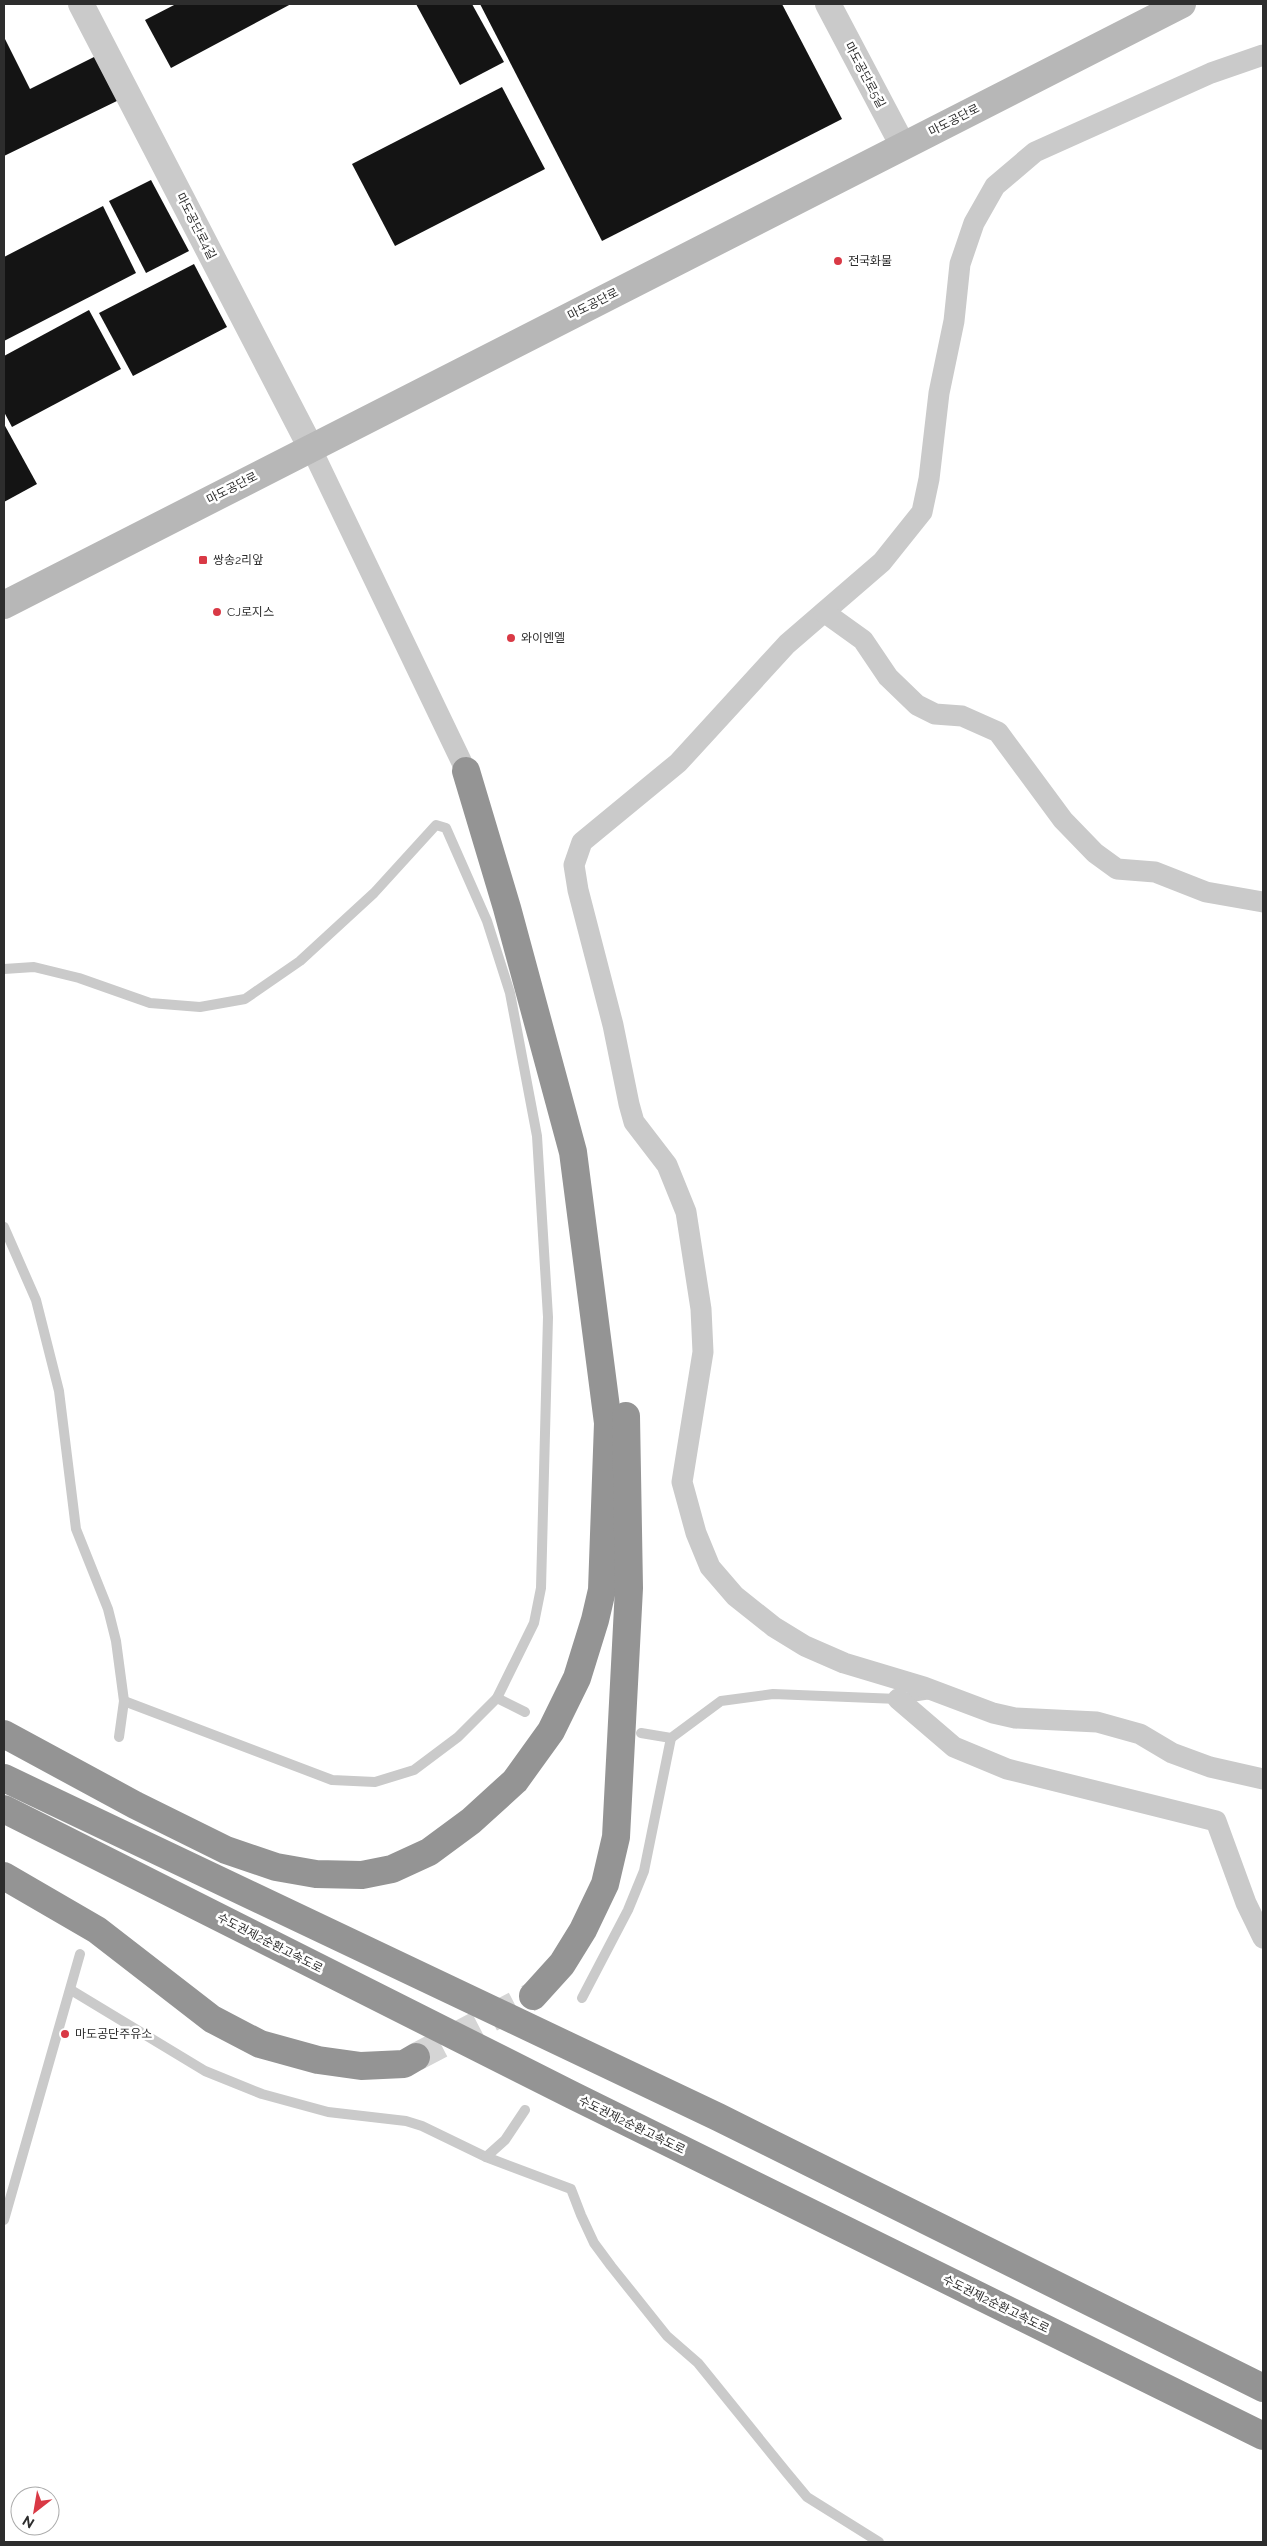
<svg xmlns="http://www.w3.org/2000/svg" width="1267" height="2546" viewBox="0 0 1267 2546" font-family="Raleway,'Noto Sans KR',sans-serif">
  <style>
    .building { fill: #141414 }
    .lines { fill: none; stroke-linecap: round; stroke-linejoin: round }
    .motorway-tunnel { stroke: #d5d5d5; stroke-width: 28; stroke-dasharray: 28 14; stroke-linecap: butt }
    .service { stroke: #cacaca; stroke-width: 10 }
    .minor { stroke: #cacaca; stroke-width: 21 }
    .tertiary { stroke: #cacaca; stroke-width: 26 }
    .secondary { stroke: #b7b7b7; stroke-width: 28 }
    .motorway { stroke: #949494; stroke-width: 28 }
    .poi-dot { fill: #d93945; stroke: #fff; stroke-width: 2 }
    .labels { text-anchor: middle; dominant-baseline: central; stroke-width: 5; stroke-linejoin: round; paint-order: stroke }
    .street-label { font-size: 12px; fill: #2d2d2d; stroke: #fff }
    .poi-label { font-size: 12px; fill: #2d2d2d; stroke: #fff; text-anchor: start }
  </style>
  <rect width="100%" height="100%" fill="#fff"/>
  <g class="building">
    <polygon points="176,4 291,4 171,68 145,20"/>
    <polygon points="416,4 472,4 504,62 460,85"/>
    <polygon points="480,4 782,4 842,119 602,241"/>
    <polygon points="4,37 30,89 100,54 121,99 4,156"/>
    <polygon points="502,87 545,169 395,246 352,164"/>
    <polygon points="151,180 189,251 146,273 109,201"/>
    <polygon points="103,206 136,273 4,341 4,257"/>
    <polygon points="194,264 227,327 133,376 99,313"/>
    <polygon points="89,310 121,369 12,427 4,412 4,356"/>
    <polygon points="4,424 37,484 4,502"/>
  </g>
  <g class="lines">
    <polyline class="motorway-tunnel" points="416,2057 533,1996"/>
    <g class="service">
      <polyline points="4,969 34,967 79,978 150,1003 200,1007 245,999 300,961 374,893 436,825 446,828 487,921 510,993 537,1136 548,1317 541,1588 534,1623 497,1698 458,1737 414,1770 375,1782 332,1780 124,1701"/>
      <polyline points="4,1227 36,1300 59,1391 76,1529 108,1609 116,1641 124,1701 119,1737"/>
      <polyline points="497,1698 525,1712"/>
      <polyline points="641,1733 671,1738 721,1701 773,1694 898,1699 931,1694"/>
      <polyline points="71,1990 205,2071 262,2094 328,2112 406,2121 422,2126 486,2157 571,2189 581,2215 594,2243 611,2266 667,2336 698,2363 787,2473 807,2497 879,2542"/>
      <polyline points="582,1998 628,1910 644,1871 671,1738"/>
      <polyline points="486,2157 505,2140 525,2110"/>
      <polyline points="4,2220 80,1954"/>
    </g>
    <g class="minor">
      <polyline points="1263,55 1211,73 1035,152 995,186 974,223 960,264 954,321 939,393 929,479 922,512 882,562 787,644 678,763 582,842 574,865 578,890 613,1025 629,1104 634,1122 667,1165 686,1212 701,1309 703,1352 682,1482 696,1533 710,1567 735,1596 774,1627 805,1646 844,1663 924,1687 993,1713 1015,1718 1097,1722 1140,1734 1172,1753 1210,1767 1263,1779"/>
      <polyline points="311,448 466,771"/>
      <polyline points="824,612 863,640 888,677 917,705 935,714 962,716 998,732 1063,820 1095,853 1117,869 1155,872 1206,892 1263,902"/>
      <polyline points="898,1699 954,1747 1007,1769 1216,1821 1246,1903 1263,1938"/>
    </g>
    <g class="tertiary">
      <polyline points="81,4 311,448"/>
      <polyline points="828,4 903,146"/>
    </g>
    <polyline class="secondary" points="4,605 1182,4"/>
    <g class="motorway">
      <polyline points="4,1734 135,1805 226,1850 276,1867 316,1874 362,1875 392,1869 429,1852 471,1821 515,1781 551,1731 577,1678 595,1620 602,1590 608,1423 573,1152 507,908 466,771"/>
      <polyline points="4,1778 718,2117 1263,2388"/>
      <polyline points="4,1809 572,2095 1263,2436"/>
      <polyline points="4,1876 97,1930 212,2019 260,2044 318,2060 361,2066 404,2064 416,2057"/>
      <polyline points="533,1996 562,1964 583,1930 605,1884 616,1837 629,1588 626,1416"/>
    </g>
  </g>
  <g class="poi-dot">
    <circle cx="838" cy="261" r="5"/>
    <rect x="198" y="555" width="10" height="10" rx="2.5"/>
    <circle cx="217" cy="612" r="5"/>
    <circle cx="511" cy="638" r="5"/>
    <circle cx="65" cy="2034" r="5"/>
  </g>
  <g class="labels">
    <g class="street-label">
      <text transform="translate(865 75) rotate(62)">마도공단로5길</text>
      <text transform="translate(954 120) rotate(-27)">마도공단로</text>
      <text transform="translate(196 226) rotate(63)">마도공단로4길</text>
      <text transform="translate(593 304) rotate(-27)">마도공단로</text>
      <text transform="translate(232 488) rotate(-27)">마도공단로</text>
      <text transform="translate(270 1943) rotate(27)">수도권제2순환고속도로</text>
      <text transform="translate(632 2125) rotate(26)">수도권제2순환고속도로</text>
      <text transform="translate(996 2304) rotate(26)">수도권제2순환고속도로</text>
    </g>
    <g class="poi-label">
      <text x="848" y="261">전국화물</text>
      <text x="213" y="560">쌍송2리앞</text>
      <text x="227" y="612">CJ로지스</text>
      <text x="521" y="638">와이엔엘</text>
      <text x="75" y="2034">마도공단주유소</text>
    </g>
  </g>
  <rect width="1267" height="2546" fill="none" stroke="#2d2d2d" stroke-width="10"/>
  <g transform="translate(35 2511) rotate(211)"><circle r="24" fill="#ffffff" stroke="#ababab"/>
  <path d="M0-4L9 19L0 12L-9 19Z" fill="#d93945"/>
  <text y="-8" font-size="14" font-weight="bold" text-anchor="middle" fill="#2d2d2d">N</text>
  </g>
</svg>
